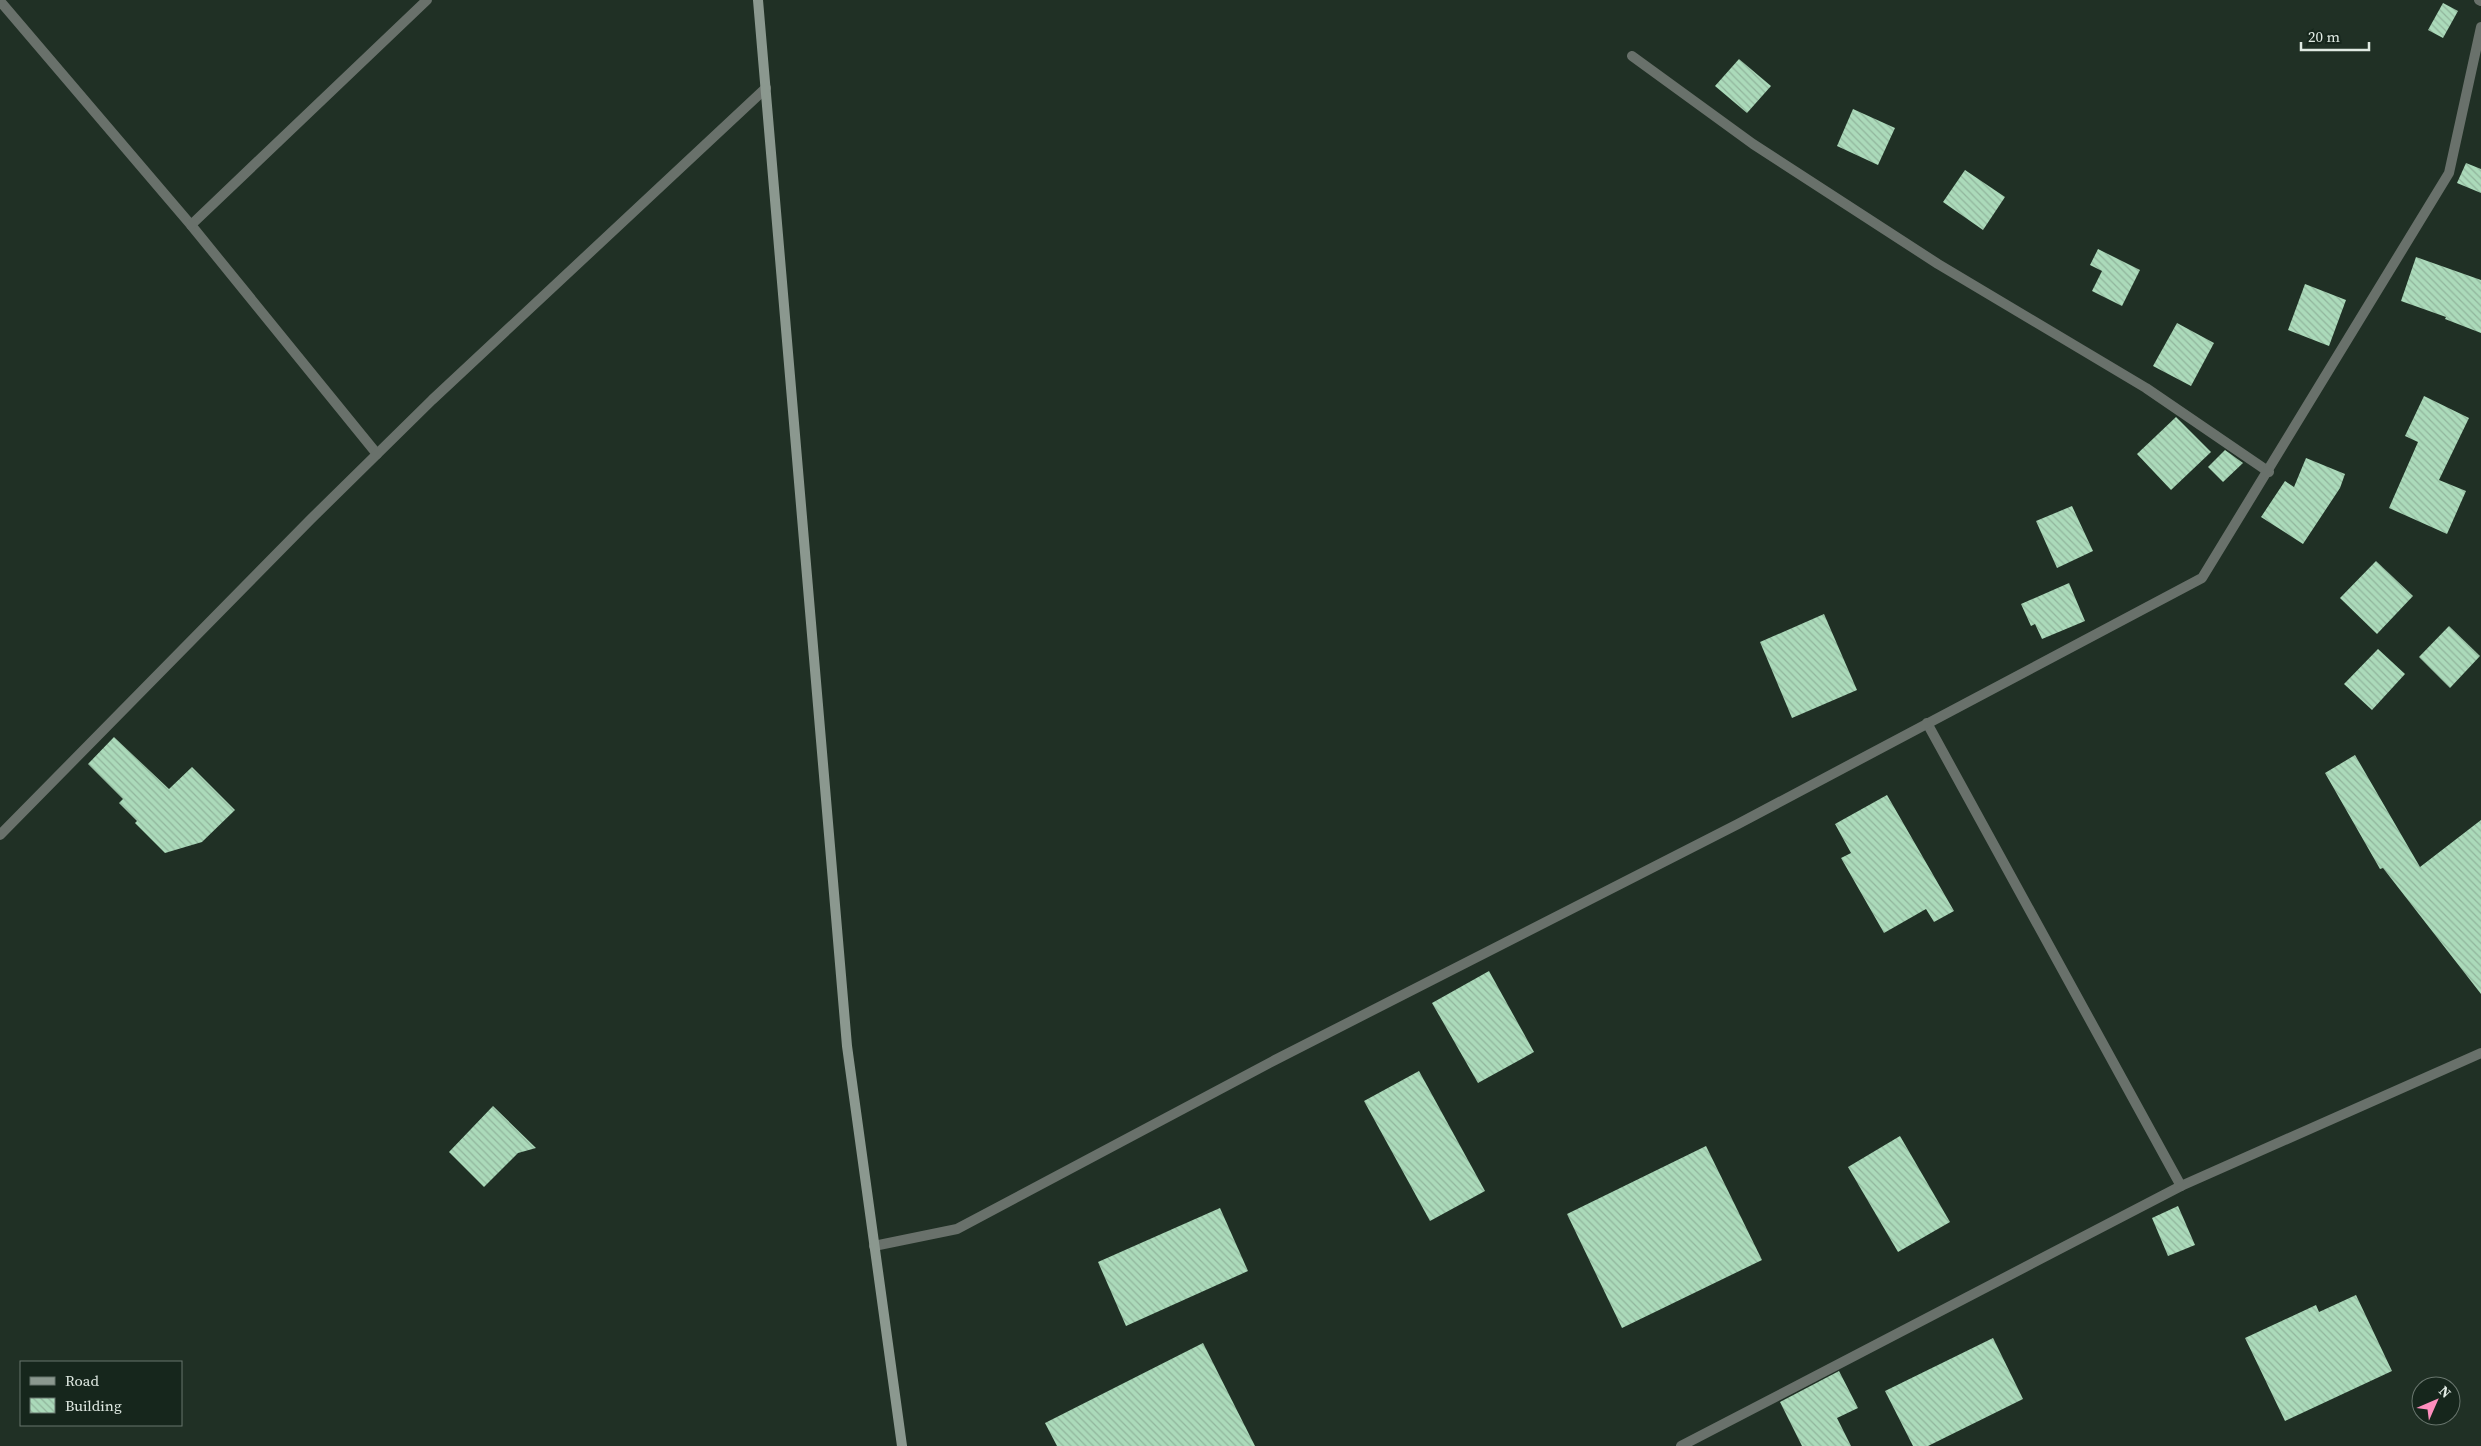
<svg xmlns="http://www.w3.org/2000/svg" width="2481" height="1446" viewBox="0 0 2481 1446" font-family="'Source Serif 4',serif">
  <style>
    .building { fill: url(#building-back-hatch) }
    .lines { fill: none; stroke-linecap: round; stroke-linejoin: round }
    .minor { stroke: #69716b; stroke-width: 10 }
    .tertiary { stroke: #69716b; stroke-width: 10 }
    .secondary { stroke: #8b988f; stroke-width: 10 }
  </style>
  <defs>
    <pattern id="building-back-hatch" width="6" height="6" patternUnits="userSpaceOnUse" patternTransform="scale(1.25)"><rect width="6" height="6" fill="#abdaba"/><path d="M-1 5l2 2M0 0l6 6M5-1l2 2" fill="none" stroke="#91b59c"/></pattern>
  </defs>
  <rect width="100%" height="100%" fill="#203025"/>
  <g class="building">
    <polygon points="2443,3 2458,11 2443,38 2428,30"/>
    <polygon points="1739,59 1771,86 1747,113 1715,86"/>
    <polygon points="1853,109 1895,128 1878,165 1837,146"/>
    <polygon points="2466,163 2481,169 2481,193 2457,183"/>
    <polygon points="1965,170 2005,197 1983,230 1943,202"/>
    <polygon points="2098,249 2140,270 2122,306 2092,291 2102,271 2090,265"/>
    <polygon points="2416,257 2481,280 2481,333 2445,319 2446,317 2401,301"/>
    <polygon points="2305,284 2346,300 2329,346 2288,330"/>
    <polygon points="2177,323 2214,343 2191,386 2153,366"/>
    <polygon points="2424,396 2469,418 2439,480 2466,491 2447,534 2389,508 2418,442 2405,436"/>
    <polygon points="2176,417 2211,452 2171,490 2137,454"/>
    <polygon points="2225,450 2243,463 2223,482 2208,467"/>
    <polygon points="2306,458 2345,474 2340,488 2303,544 2261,517 2285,481 2294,487"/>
    <polygon points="2072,506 2093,551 2057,568 2036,521"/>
    <polygon points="2376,561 2413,596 2377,634 2340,598"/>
    <polygon points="2069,583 2085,621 2042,639 2035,624 2031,626 2021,604"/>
    <polygon points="1824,614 1857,690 1792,718 1760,642"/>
    <polygon points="2449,626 2480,656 2450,688 2419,657"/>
    <polygon points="2378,649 2405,674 2372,710 2344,684"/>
    <polygon points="114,737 169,789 192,767 235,810 202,842 165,853 135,823 137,821 119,803 123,799 88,764"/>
    <polygon points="2355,755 2420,867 2481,820 2481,994 2383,868 2380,869 2325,773"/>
    <polygon points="1887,795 1954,911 1934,922 1926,909 1884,933 1841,858 1851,853 1835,824"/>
    <polygon points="1489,971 1534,1052 1478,1083 1432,1003"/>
    <polygon points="1419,1071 1485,1191 1430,1221 1364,1101"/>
    <polygon points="493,1106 536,1148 518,1153 484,1187 449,1152"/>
    <polygon points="1900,1136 1950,1222 1898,1252 1848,1167"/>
    <polygon points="1706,1146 1762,1260 1622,1328 1567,1214"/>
    <polygon points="2178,1206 2195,1245 2168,1256 2152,1218"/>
    <polygon points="1220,1208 1248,1271 1126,1326 1098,1262"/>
    <polygon points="2356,1295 2392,1371 2285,1421 2245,1338 2316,1305 2319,1312"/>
    <polygon points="1993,1338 2023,1399 1928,1446 1913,1446 1885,1391"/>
    <polygon points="1203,1343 1255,1446 1057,1446 1045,1423"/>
    <polygon points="1839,1371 1858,1408 1837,1418 1851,1446 1802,1446 1780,1402"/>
  </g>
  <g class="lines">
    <g class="minor">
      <polyline points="2479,0 2481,1"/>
      <polyline points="0,1 191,225 377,454"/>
      <polyline points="1632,56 1753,144 1938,264 2146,388 2269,472"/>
      <polyline points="191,225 427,0"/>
      <polyline points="1927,723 2181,1186"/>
      <polyline points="874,1246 957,1229 1275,1060 1738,824 2202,578 2449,173 2481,27"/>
      <polyline points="1681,1446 2181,1186 2481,1053"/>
    </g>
    <polyline class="tertiary" points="0,835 311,519 432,400 766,88"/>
    <polyline class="secondary" points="758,0 847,1046 902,1446"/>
  </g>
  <rect x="20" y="1361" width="162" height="65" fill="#16261c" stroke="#67746c"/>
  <rect x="30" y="1377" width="25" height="8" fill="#8b988f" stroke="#67746c"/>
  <text x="65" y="1386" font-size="15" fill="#e0eae3">Road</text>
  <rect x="30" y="1398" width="25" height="15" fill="url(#building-back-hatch)" stroke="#67746c"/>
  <text x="65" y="1411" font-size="15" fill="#e0eae3">Building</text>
  <g transform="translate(2436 1401) rotate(45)"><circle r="24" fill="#16261c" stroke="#67746c"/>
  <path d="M0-4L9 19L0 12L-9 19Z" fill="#fe8ebd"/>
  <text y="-8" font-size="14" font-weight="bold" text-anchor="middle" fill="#e0eae3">N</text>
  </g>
  <path d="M2301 42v8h68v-8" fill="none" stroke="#e0eae3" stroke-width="2.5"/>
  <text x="2308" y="42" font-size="15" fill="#e0eae3" stroke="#16261c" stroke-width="4" paint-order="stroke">20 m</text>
</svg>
